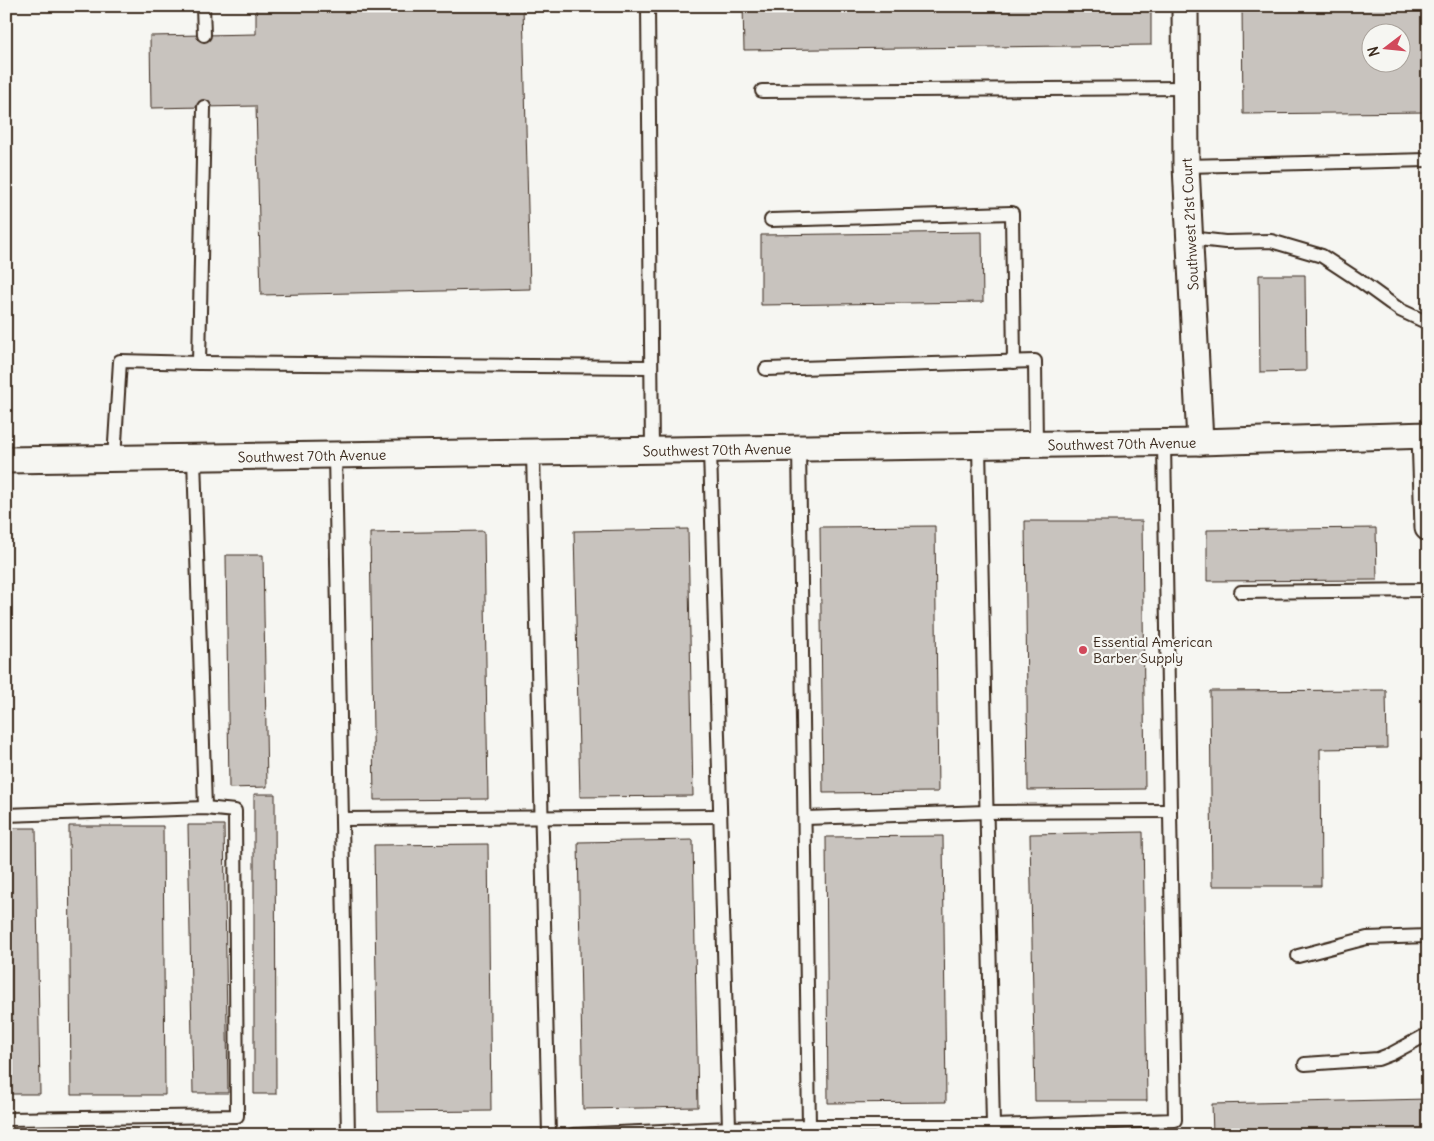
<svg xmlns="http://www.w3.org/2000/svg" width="1434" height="1141" viewBox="0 0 1434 1141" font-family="Delius,sans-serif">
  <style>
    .building { fill: #c8c3be; stroke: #3b2a1e; fill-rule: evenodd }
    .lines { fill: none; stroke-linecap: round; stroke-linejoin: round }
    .lane-casing { stroke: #3b2a1e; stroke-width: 16 }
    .street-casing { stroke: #3b2a1e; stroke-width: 29 }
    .lane { stroke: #f6f6f2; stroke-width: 12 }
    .street { stroke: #f6f6f2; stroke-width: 25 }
    .poi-dot { fill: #d1495b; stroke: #f6f6f2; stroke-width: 2 }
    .labels { text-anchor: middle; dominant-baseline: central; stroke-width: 4.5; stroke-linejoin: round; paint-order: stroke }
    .street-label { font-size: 14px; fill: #3b2a1e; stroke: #f6f6f2 }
    .poi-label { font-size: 14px; fill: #3b2a1e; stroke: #f6f6f2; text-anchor: start }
  </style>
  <rect width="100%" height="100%" fill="#f6f6f2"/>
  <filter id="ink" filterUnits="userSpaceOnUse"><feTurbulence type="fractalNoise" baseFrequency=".02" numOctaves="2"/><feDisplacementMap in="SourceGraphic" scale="10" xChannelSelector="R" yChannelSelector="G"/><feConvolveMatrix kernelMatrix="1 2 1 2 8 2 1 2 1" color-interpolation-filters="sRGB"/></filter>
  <g filter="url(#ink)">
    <g class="building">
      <polygon points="256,6 523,6 530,289 261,295 256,106 151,108 150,36 256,34"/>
      <polygon points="743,6 1151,6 1151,45 744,50"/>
      <path d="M1242 6H1428V112L1243 114ZM1372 32H1402V62H1372Z"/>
      <polygon points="982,232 983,302 761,305 761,235"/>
      <polygon points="1259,275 1305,275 1306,371 1260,372"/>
      <polygon points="1025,521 1142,521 1145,789 1028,790"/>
      <polygon points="935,526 938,792 823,793 820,527"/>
      <polygon points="1376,528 1377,580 1207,581 1207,530"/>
      <polygon points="688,529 693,796 580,797 574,531"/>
      <polygon points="484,531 488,799 374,800 370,533"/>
      <polygon points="226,555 263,555 267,787 229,788"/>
      <polygon points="1386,690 1387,748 1320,749 1321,886 1212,886 1210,691"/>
      <polygon points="254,794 275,794 276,1094 254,1094"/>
      <polygon points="188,825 224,825 228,1093 193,1093"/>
      <polygon points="69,826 163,826 165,1095 71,1095"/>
      <polygon points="6,828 36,828 40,1094 6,1094"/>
      <polygon points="1143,832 1147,1101 1035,1101 1030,834"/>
      <polygon points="943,836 946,1102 828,1103 826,837"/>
      <polygon points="693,840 698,1107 583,1109 578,842"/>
      <polygon points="488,844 491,1111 378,1112 374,845"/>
      <polygon points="1428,1099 1428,1135 1213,1135 1212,1104"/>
    </g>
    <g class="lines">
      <defs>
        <g id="lane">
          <polyline points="203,6 204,35"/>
          <polyline points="648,6 652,451"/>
          <polyline points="762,91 1186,88"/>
          <polyline points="1186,166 1428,160"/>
          <polyline points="771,220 1012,213 1014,362"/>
          <polyline points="1190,238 1225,242 1271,241 1322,256 1360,281 1400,310 1428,323"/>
          <polyline points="199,363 204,107"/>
          <polyline points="766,369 1035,361 1036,445"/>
          <polyline points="533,453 549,1135"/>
          <polyline points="335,456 348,1135"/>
          <polyline points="194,458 205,808"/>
          <polyline points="114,459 120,361 199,363 651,367"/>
          <polyline points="1241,592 1428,590"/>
          <polyline points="6,815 205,808 235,811 237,1116 6,1119"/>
          <polyline points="805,818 987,812 1170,811"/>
          <polyline points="342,819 720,816"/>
          <polyline points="1298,956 1367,938 1428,936"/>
          <polyline points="1305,1064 1378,1059 1391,1054 1428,1034"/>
          <polyline points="809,1126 993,1126 979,446"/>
          <polyline points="993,1126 1175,1120 1164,443"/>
          <polyline points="729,1128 809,1126 799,448"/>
          <polyline points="573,1135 729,1128 710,450"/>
        </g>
        <g id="street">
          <polyline points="1185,6 1186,166 1200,442"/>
          <polyline points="1425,435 1428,528"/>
          <polyline points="6,460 1200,442 1428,435"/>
        </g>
      </defs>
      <use href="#lane" class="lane-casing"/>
      <use href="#street" class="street-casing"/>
      <use href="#lane" class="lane"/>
      <use href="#street" class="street"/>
    </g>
  </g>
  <circle class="poi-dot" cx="1083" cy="650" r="5"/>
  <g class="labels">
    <g class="street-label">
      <text transform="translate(1190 224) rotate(-93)">Southwest 21st Court</text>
      <text transform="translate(1122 444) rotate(-1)">Southwest 70th Avenue</text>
      <text transform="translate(717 450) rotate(-1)">Southwest 70th Avenue</text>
      <text transform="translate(312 456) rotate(-1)">Southwest 70th Avenue</text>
    </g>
    <g class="poi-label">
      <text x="1093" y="642">Essential American<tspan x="1093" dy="16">Barber Supply</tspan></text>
    </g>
  </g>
  <rect width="1434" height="1141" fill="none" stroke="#f6f6f2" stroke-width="25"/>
  <rect x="12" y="12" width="1409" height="1116" fill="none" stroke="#3b2a1e" stroke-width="2" filter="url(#ink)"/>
  <g transform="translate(1386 48) rotate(254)"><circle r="24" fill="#f6f6f2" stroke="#aba49d"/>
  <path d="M0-4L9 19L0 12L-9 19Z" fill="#d1495b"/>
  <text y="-8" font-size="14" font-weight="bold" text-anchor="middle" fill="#3b2a1e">N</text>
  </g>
</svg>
